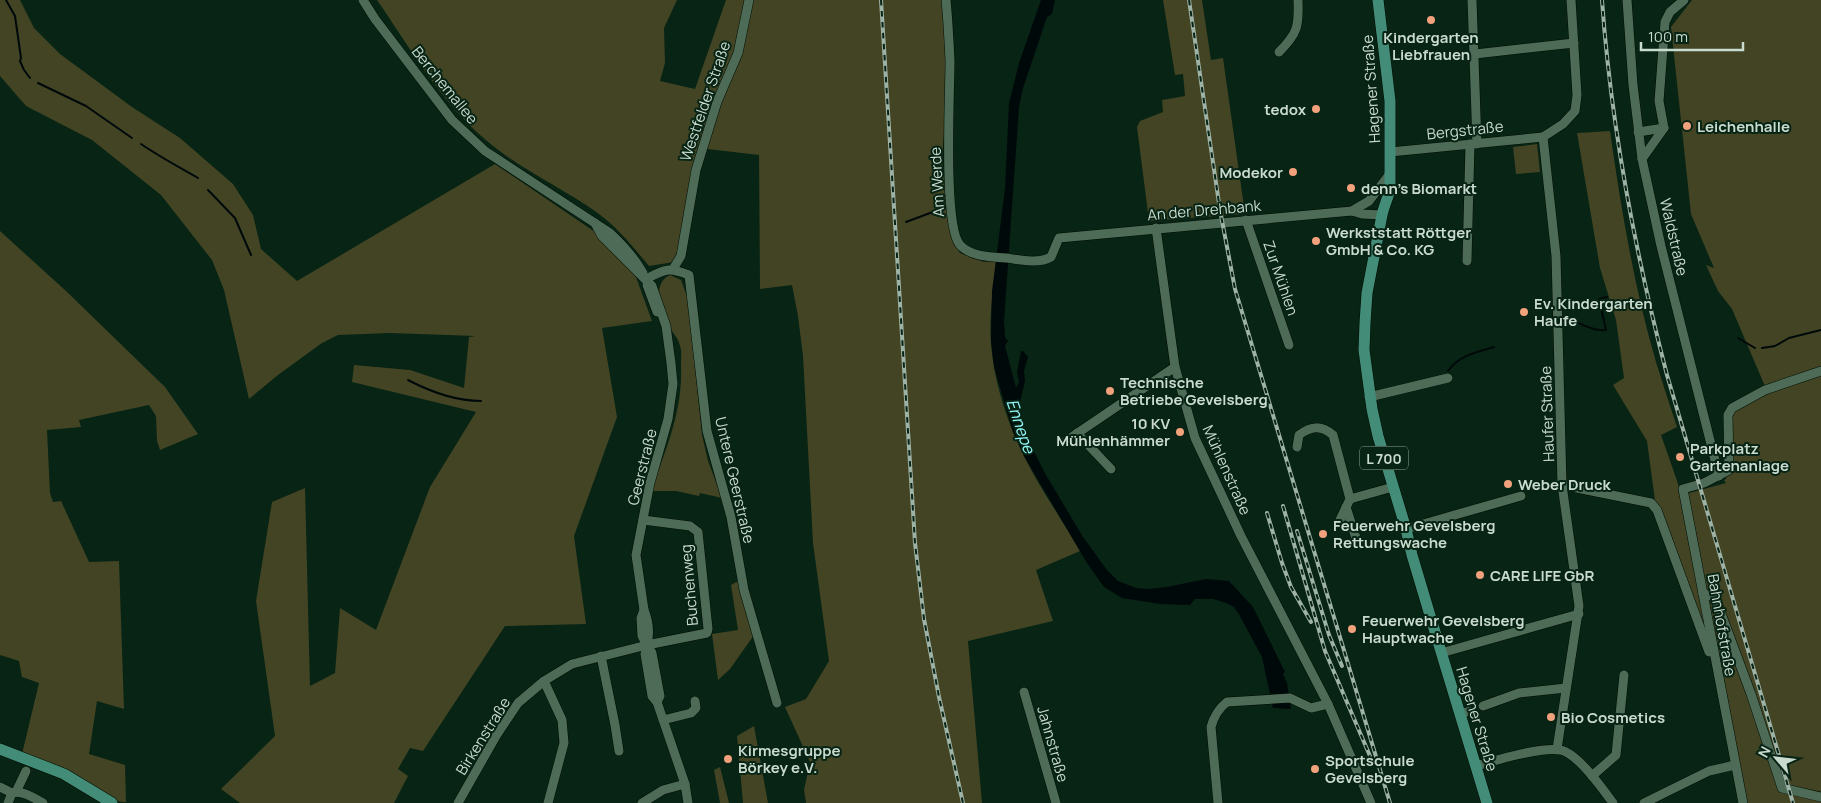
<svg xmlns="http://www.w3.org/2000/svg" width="1821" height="803" viewBox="0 0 1821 803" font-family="Manrope,sans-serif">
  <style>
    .green { fill: #424424 }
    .water { fill: #00090a }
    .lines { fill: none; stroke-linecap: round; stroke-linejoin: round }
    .stream { stroke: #00090a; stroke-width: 2 }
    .minor-casing { stroke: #000d02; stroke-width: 10 }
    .major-casing { stroke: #000d02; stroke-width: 12 }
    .minor { stroke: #4d6b57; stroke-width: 9 }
    .major { stroke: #428c78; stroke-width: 11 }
    .rail-casing { stroke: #9eb2a5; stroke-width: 4 }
    .rail { stroke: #072414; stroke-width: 2; stroke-dasharray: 5.5; stroke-linecap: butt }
    .poi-dot { fill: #f1a17c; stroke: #072414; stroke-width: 2 }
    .labels { text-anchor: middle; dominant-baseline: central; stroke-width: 4; stroke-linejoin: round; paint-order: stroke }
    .shield { fill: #072414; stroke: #8fa396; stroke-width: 1 }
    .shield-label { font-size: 14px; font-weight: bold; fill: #c9dace }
    .poi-label { font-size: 15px; font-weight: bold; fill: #c9dace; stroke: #072414; text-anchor: start }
    .street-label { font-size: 15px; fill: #c9dace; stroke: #072414 }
    .water-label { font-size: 16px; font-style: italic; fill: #95f8fc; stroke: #072414 }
  </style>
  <rect width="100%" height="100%" fill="#072414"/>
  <g class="green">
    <polygon points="0,0 20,0 34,28 60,54 132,107 180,138 233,184 253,215 261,249 297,281 495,164 598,234 636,277 652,321 602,328 617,417 574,536 586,624 505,626 423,751 410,748 398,769 408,776 394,803 240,803 221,789 275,736 256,601 272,502 305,488 310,686 335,673 340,608 376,630 430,487 476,412 352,382 354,365 410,370 464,388 469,337 476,336 390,333 338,335 322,343 278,375 249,399 224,290 212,260 161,195 92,140 26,106 0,76"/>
    <path d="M377 0H677L664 28 665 63 660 81 695 89 726 0H949V63L942 161 951 237 960 253 984 262 997 260C993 286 989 318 991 344 994 382 1007 422 1024 456 1040 489 1062 519 1080 551L1036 570 1053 621 968 641 982 803H806L804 790 810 762 785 707 806 699 829 661 813 543 803 356 798 316 792 285 760 289 759 155 699 148 678 256 674 262 649 266C634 248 618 228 599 214 563 188 521 170 487 141 442 104 410 48 377 0Z"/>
    <polygon points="1163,0 1202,0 1211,60 1223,58 1245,214 1149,221 1137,127 1140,121 1163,112 1162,100 1185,96 1183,74 1175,75"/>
    <path d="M1692 0H1821V803H1743L1718 676 1656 508 1647 441 1613 385 1624 378 1616 320 1600 268 1577 133 1610 131C1621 208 1634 287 1656 362 1663 384 1670 406 1677 427L1661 435 1682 495 1726 483 1724 480 1726 479V415L1767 391 1732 309 1718 291 1706 265 1714 268 1691 214 1671 27Z"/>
    <polygon points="1537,144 1540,172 1516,174 1513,147"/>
    <path d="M0 231 66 291 165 387 198 434 160 450 157 441 156 416 149 405 79 420 81 427 47 430 50 493 53 502 61 501 89 562 119 561 124 709 97 701 89 754 125 765 126 802C118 803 110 797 103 792 78 776 48 766 22 754L39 683 22 677 19 661 0 655Z"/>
    <path d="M670 275 681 280 688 299 702 435 708 461 722 498 700 493 699 496 676 491H651C666 449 683 411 681 365 681 359 682 351 680 346 678 336 668 328 665 319 659 305 653 283 670 275Z"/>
    <polygon points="738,581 754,635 730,669 718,680 712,634 738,630 731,585"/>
    <polygon points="754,726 768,803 743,803 737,736"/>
    <polygon points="720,767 729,803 720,803 714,770"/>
  </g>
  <polygon class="water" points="1041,0 1055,0 1052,14 1047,17 1023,88 1019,107 1004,321 1005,337 1008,341 1005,346 1016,388 1019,382 1017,372 1021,351 1023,351 1028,357 1024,371 1025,381 1020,402 1019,411 1023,426 1031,446 1046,475 1083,537 1107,570 1118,581 1136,588 1149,589 1167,587 1206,579 1229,581 1253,607 1285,672 1283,674 1287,683 1291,709 1273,708 1262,657 1240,616 1234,607 1226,603 1213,599 1195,599 1190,605 1160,604 1122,598 1104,587 1087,563 1025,458 1013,432 994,367 991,341 992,291 1005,189 1009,103 1019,63"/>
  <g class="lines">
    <g class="stream">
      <polyline points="6,0 15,16 21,58 20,61 24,70 30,78"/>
      <polyline points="38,83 86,106 132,138"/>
      <path d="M141 144C160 157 179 167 198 178"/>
      <polyline points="208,190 235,218 251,255"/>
      <polyline points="906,222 946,207"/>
      <path d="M1568 323C1582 320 1589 332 1606 330L1599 299 1607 297"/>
      <polyline points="1738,338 1755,348"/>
      <polyline points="1762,348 1775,346 1789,338 1821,330"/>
      <path d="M1448 371C1459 355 1477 352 1494 347"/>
      <path d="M408 380C431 392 455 401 481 401"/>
    </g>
    <defs>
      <g id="minor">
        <path d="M363 0 375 19 452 120 485 151 610 233C623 245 634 257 643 273"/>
        <path d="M946 0C948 20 949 40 950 61 950 92 943 226 960 245 971 257 991 257 1007 258 1020 260 1039 264 1051 257L1059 238 1352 211 1369 201 1389 175"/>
        <polyline points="1472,0 1477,144"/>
        <polyline points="1627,0 1633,85 1642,159 1661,246 1719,476"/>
        <path d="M1279 52C1298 33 1299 26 1298 0"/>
        <polyline points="1475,54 1574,43"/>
        <polyline points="1638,132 1664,128"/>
        <polyline points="1543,137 1556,256 1562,485 1579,606 1557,749"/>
        <polyline points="1543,137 1563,124 1575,111 1577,95 1571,0"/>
        <polyline points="1390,152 1543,137"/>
        <polyline points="1642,159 1664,128 1659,101 1665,22 1670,12 1684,0"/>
        <polyline points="1352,211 1362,214 1382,215"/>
        <polyline points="1246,220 1289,345"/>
        <path d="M595 223 602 236 652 286 666 326 671 363 673 384 668 419 650 483 636 555 644 610C649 622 650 632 647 645L652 653 660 696 657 702"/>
        <polyline points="1156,228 1175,367 1195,438 1241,536 1328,704 1371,803"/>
        <polyline points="1467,261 1470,144"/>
        <polyline points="673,269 681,256 696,170 717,102 738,53 749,0"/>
        <path d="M646 279C665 269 668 267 689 275L707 431 731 517 744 590 777 703"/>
        <polyline points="647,285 657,312"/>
        <polyline points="1369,397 1448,378"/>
        <polyline points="1077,433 1111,469"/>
        <polyline points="1063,443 1175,367"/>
        <path d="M1297 447 1299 435C1311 426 1321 425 1333 435L1350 499 1340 520"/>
        <polyline points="1562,485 1651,503 1657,510 1709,652"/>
        <polyline points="1350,499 1393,487"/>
        <polyline points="1346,507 1356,538"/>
        <polyline points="1406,529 1521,496"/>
        <polyline points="1703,594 1712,596 1716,600 1751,694 1782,788 1821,797"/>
        <polyline points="644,610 641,618 642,636 647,645 645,654 652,696 657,702 685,784 688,803"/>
        <polyline points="1441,653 1579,614"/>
        <polyline points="601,656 615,725 619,751"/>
        <polyline points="544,681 562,720 564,743 548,803"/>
        <polyline points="1024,692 1056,803"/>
        <polyline points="1483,706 1519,693 1566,688"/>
        <polyline points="1460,714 1470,711"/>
        <polyline points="663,720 691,713 696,708 695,701"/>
        <path d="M1476 766C1494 761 1550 743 1566 752 1582 760 1602 788 1613 803"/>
        <polyline points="1592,776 1616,755 1624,675"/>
        <polyline points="0,787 12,793"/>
        <polyline points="16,792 26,771"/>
        <path d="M8 803 12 793C22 790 34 798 43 803"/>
        <polyline points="458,803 496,736 518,703 544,681 572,664 647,645 707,633 708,629 698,532 690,526 643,520"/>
        <polyline points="642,803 663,790 685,784"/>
        <path d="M1218 803 1211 727C1214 716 1218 709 1227 702L1290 698 1311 708 1328 704"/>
        <polyline points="1644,803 1709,771 1735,765"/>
        <polyline points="1743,803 1683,489 1704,483 1729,470 1728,415 1732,408 1765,390 1821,371"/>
      </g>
      <g id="major">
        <path d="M1378 0 1390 101V189C1388 198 1384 206 1382 215L1367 293 1365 323 1364 350 1372 409 1378 436 1406 529 1412 555 1429 612 1487 803"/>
        <polyline points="0,749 64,774 112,803"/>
      </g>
    </defs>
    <use href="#minor" class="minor-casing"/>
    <use href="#major" class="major-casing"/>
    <use href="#minor" class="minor"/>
    <use href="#major" class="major"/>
    <defs>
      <g id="rail">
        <polyline points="881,0 915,543 924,619 939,697 963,803"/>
        <polyline points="1189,0 1220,210 1235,289 1390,803"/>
        <path d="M1602 0C1611 127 1635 252 1667 375L1793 803"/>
        <polyline points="1283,506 1325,651 1370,756"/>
        <polyline points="1267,513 1282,563 1291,587 1311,622"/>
        <polyline points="1297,531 1329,635 1342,666"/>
      </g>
    </defs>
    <use href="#rail" class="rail-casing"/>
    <use href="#rail" class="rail"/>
  </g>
  <g class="poi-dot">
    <circle cx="1431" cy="20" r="5"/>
    <circle cx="1316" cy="109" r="5"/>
    <circle cx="1687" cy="126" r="5"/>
    <circle cx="1293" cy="172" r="5"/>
    <circle cx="1351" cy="188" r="5"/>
    <circle cx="1316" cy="241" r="5"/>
    <circle cx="1524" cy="312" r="5"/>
    <circle cx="1110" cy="391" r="5"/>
    <circle cx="1180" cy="432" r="5"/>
    <circle cx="1680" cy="457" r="5"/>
    <circle cx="1508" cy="484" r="5"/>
    <circle cx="1323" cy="534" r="5"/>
    <circle cx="1480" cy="575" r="5"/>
    <circle cx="1352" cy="629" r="5"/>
    <circle cx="1551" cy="717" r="5"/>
    <circle cx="728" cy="759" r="5"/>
    <circle cx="1315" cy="769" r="5"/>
  </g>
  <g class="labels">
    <rect class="shield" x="1360" y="446.5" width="48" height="23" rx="4"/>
    <g class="shield-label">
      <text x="1384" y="458">L 700</text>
    </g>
    <g class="poi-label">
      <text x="1431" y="37" text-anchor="middle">Kindergarten<tspan x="1431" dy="17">Liebfrauen</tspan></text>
      <text x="1306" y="109" text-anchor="end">tedox</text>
      <text x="1697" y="126">Leichenhalle</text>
      <text x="1283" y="172" text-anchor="end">Modekor</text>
      <text x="1361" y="188">denn's Biomarkt</text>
      <text x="1326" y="232">Werkststatt Röttger<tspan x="1326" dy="17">GmbH &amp; Co. KG</tspan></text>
      <text x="1534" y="303">Ev. Kindergarten<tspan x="1534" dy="17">Haufe</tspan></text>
      <text x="1120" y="382">Technische<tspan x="1120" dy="17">Betriebe Gevelsberg</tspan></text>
      <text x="1170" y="423" text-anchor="end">10 KV<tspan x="1170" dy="17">Mühlenhämmer</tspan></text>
      <text x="1690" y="448">Parkplatz<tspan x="1690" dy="17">Gartenanlage</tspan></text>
      <text x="1518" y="484">Weber Druck</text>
      <text x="1333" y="525">Feuerwehr Gevelsberg<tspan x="1333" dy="17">Rettungswache</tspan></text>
      <text x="1490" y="575">CARE LIFE GbR</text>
      <text x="1362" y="620">Feuerwehr Gevelsberg<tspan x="1362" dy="17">Hauptwache</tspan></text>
      <text x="1561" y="717">Bio Cosmetics</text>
      <text x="738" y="750">Kirmesgruppe<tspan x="738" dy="17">Börkey e.V.</tspan></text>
      <text x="1325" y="760">Sportschule<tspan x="1325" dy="17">Gevelsberg</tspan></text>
    </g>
    <g class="street-label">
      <text transform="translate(445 85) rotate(51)">Berchemallee</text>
      <text transform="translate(1371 89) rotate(-94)">Hagener Straße</text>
      <text transform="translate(705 101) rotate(-71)">Westfelder Straße</text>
      <text transform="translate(1465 130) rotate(-6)">Bergstraße</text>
      <text transform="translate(937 182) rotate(-93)">Am Werde</text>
      <text transform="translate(1204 210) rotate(-5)">An der Drehbank</text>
      <text transform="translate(1674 237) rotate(77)">Waldstraße</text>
      <text transform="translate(1281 278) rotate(71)">Zur Mühlen</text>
      <text transform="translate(1547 414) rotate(-92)">Haufer Straße</text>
      <text transform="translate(642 467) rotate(-76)">Geerstraße</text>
      <text transform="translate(1227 470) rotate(66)">Mühlenstraße</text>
      <text transform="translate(735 480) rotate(77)">Untere Geerstraße</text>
      <text transform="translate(689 585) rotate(-95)">Buchenweg</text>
      <text transform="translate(1722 625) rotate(80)">Bahnhofstraße</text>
      <text transform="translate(1477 719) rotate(73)">Hagener Straße</text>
      <text transform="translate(483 736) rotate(-58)">Birkenstraße</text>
      <text transform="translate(1053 744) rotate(74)">Jahnstraße</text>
    </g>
    <g class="water-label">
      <text transform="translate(1021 426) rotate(71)">Ennepe</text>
    </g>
  </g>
  <g transform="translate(1776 758) rotate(298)" stroke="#072414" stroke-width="4" paint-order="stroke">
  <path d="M0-4L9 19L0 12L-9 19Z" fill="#c9dace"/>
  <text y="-8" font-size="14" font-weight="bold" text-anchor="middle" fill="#c9dace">N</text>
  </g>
  <path d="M1641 42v8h102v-8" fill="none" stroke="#c9dace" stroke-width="2.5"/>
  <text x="1648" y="42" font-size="15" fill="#c9dace" stroke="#072414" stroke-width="4" paint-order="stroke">100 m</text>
</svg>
